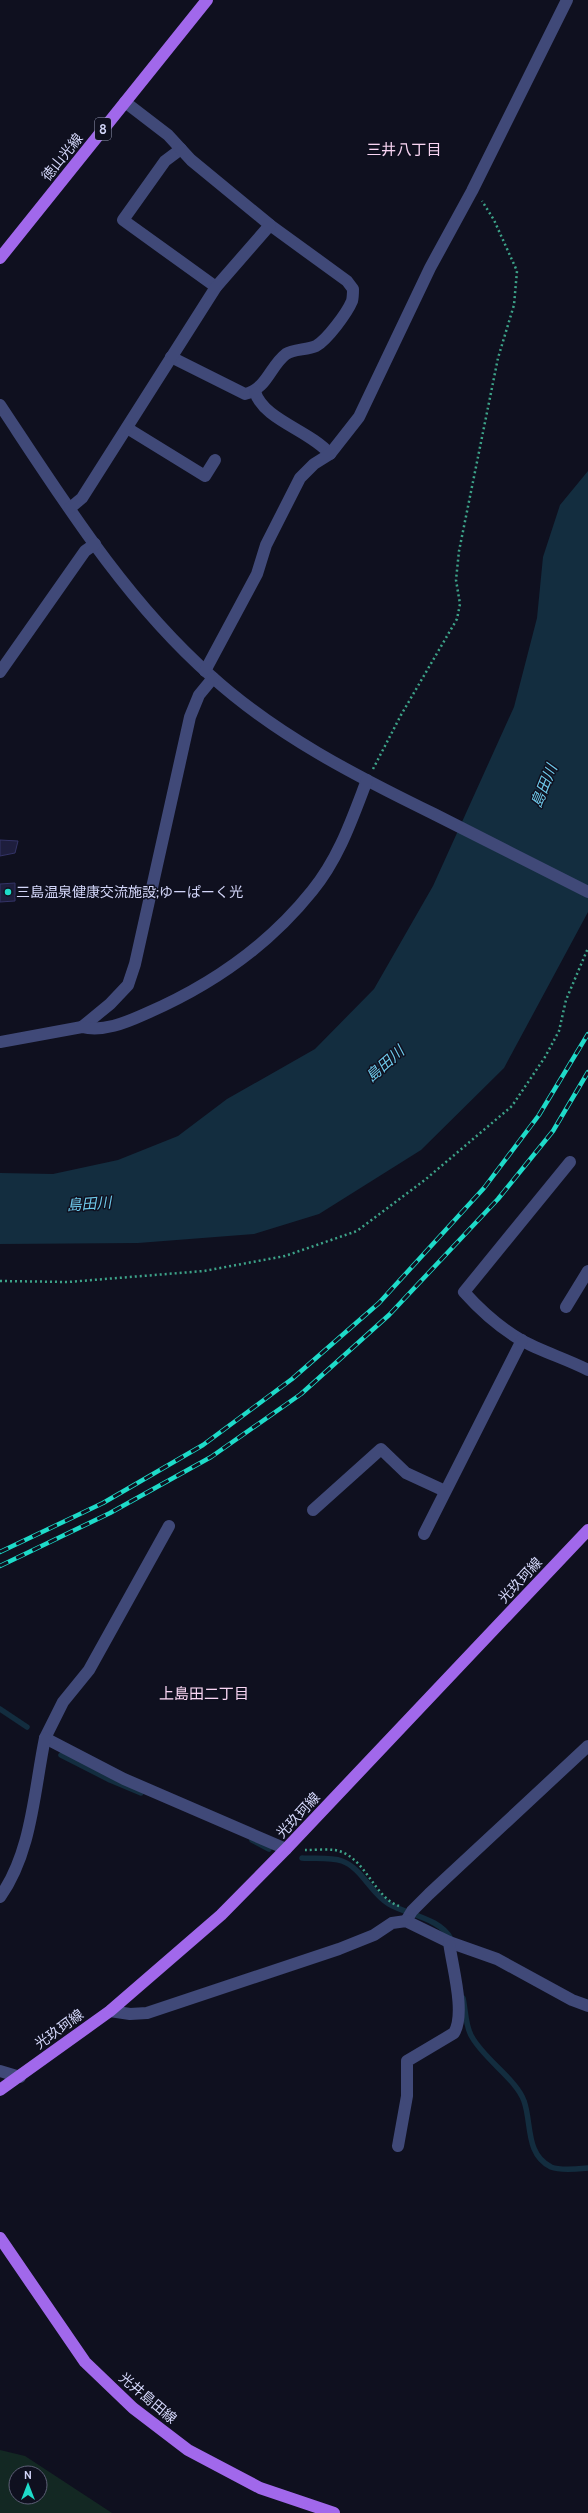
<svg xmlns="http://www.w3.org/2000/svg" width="588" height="2513" viewBox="0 0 588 2513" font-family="Cabin,'Noto Sans JP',sans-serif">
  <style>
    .green { fill: #132823; fill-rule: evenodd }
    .water { fill: #132d3f }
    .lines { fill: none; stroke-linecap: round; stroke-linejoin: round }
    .stream { stroke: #132d3f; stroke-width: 5.5 }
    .building { fill: #1e1e3d; stroke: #336 }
    .path { stroke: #3da389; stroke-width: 2.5; stroke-dasharray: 2 3; stroke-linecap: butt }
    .minor { stroke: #404978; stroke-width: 12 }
    .major { stroke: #a168eb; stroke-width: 12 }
    .rail-casing { stroke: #1edbc9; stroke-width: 4.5 }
    .rail { stroke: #0f101f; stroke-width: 3; stroke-dasharray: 9; stroke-linecap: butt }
    .poi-dot { fill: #1edbc9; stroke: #0f101f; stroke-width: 1.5 }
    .labels { text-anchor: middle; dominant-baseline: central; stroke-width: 3; stroke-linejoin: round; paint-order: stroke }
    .shield { fill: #0f101f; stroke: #989bb8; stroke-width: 1 }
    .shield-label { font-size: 13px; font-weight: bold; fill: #d3d6f9 }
    .street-label { font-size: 14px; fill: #d3d6f9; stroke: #0f101f }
    .poi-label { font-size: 14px; fill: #d3d6f9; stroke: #0f101f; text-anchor: start }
    .neighbourhood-label { font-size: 15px; fill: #f9d5f3; stroke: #0f101f }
    .water-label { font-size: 15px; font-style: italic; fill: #6fcaeb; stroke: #0f101f }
  </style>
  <rect width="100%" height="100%" fill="#0f101f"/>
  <path class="green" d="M0 2450 25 2456 112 2513H0ZM16 2473H40V2497H16Z"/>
  <polygon class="water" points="588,471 588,912 504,1068 421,1150 319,1214 254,1234 138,1243 0,1244 0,1173 53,1174 118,1160 178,1136 227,1099 315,1049 374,989 433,886 514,707 537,618 543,557 560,505"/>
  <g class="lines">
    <g class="stream">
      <polyline points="0,1709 27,1727"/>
      <polyline points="61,1755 110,1780 141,1793"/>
      <polyline points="252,1840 269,1849"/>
      <path d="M302 1858C314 1859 331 1857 342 1861 362 1868 371 1894 389 1904 408 1915 440 1918 451 1939"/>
      <path d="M463 1998C466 2011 465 2026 472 2037 484 2059 517 2080 524 2101 532 2123 525 2154 551 2167 561 2171 577 2169 588 2168"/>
    </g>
  </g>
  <g class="building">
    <polygon points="0,840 18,841 15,853 0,856"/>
    <polygon points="15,883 15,901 0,902 0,884"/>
  </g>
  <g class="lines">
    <g class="path">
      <polyline points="373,769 401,715 457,619 460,604 456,580 459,551 498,358 514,305 517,271 494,220 482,201"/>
      <polyline points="0,1281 68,1282 204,1271 285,1256 357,1231 426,1179 512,1106 545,1057 559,1031 566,1000 588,948"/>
      <path d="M305 1850C314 1850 326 1849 335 1850 366 1856 373 1897 399 1906"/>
    </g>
    <g class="minor">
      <polyline points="181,149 165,161 123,220 216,287"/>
      <path d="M171 357 245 394C267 389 270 366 286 354 293 349 307 350 316 346 327 340 347 313 352 301 353 297 353 292 353 289L347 281 270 225"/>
      <path d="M255 392C264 420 309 430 330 454"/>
      <path d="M0 405C63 500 125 600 211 676 276 735 356 776 434 814 485 840 537 866 588 892"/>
      <polyline points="127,428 205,476 215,460"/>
      <polyline points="70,508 82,498 216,287 270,225 191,160 168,135 125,102"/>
      <polyline points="205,671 257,574 266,545 300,478 314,464 330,454 359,417 430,268 472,191 567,0"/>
      <polyline points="0,672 85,551 95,544"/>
      <polyline points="82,1027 110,1004 128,985 135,964 190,717 199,695 213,678"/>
      <path d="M0 1042 82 1027C103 1032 125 1023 145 1014 210 986 268 946 312 891 339 858 352 819 367 780"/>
      <path d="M570 1162 464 1292C481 1311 499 1327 521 1340 540 1351 567 1359 588 1370"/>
      <polyline points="566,1307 588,1271"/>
      <polyline points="313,1510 381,1449 406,1473 445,1491"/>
      <polyline points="169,1526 89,1670 63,1702 45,1738 124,1779 286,1849"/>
      <polyline points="424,1534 522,1340"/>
      <path d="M0 1897C32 1852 34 1791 45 1738"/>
      <polyline points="406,1921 412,1911 429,1894 588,1746"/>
      <polyline points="110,2011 130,2014 147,2013 339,1949 374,1935 392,1923 406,1921 449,1942 497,1959 572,2000 588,2006"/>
      <polyline points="0,2071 20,2077"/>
      <path d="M398 2146 407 2096V2061L454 2033C466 2013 452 1966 449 1942"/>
    </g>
    <g class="major">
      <polyline points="0,258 207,0"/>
      <polyline points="0,2090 110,2011 221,1915 286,1849 588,1530"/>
      <polyline points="0,2238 85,2362 133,2408 188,2450 260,2488 334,2513"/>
    </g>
    <defs>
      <g id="rail">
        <polyline points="0,1552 103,1503 203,1445 292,1379 379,1303 484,1188 539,1115 588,1034"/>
        <polyline points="0,1566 110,1513 211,1457 301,1394 389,1315 498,1199 553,1131 588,1072"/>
      </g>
    </defs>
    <use href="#rail" class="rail-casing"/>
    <use href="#rail" class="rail"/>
  </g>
  <circle class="poi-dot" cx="8" cy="892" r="4"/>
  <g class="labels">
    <rect class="shield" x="95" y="118" width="16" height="22" rx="3"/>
    <g class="shield-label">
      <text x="103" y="129">8</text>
    </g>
    <g class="street-label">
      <text transform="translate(62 157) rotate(-51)">徳山光線</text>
      <text transform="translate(520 1580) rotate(-47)">光玖珂線</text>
      <text transform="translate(298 1815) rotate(-47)">光玖珂線</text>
      <text transform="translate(59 2029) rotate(-36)">光玖珂線</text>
      <text transform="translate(148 2398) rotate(40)">光井島田線</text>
    </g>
    <g class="poi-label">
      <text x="16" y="892">三島温泉健康交流施設;ゆーぱーく光</text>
    </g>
    <g class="neighbourhood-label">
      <text x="404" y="150">三井八丁目</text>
      <text x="204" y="1694">上島田二丁目</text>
    </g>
    <g class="water-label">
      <text transform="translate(544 786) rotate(-68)">島田川</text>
      <text transform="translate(385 1064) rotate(-42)">島田川</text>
      <text transform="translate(89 1204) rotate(-4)">島田川</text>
    </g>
  </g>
  <g transform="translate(28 2485)"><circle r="19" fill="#0f101f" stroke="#5d5f76"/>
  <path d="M0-3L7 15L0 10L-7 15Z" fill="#1edbc9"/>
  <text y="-6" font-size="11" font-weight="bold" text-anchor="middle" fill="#d3d6f9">N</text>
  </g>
</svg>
